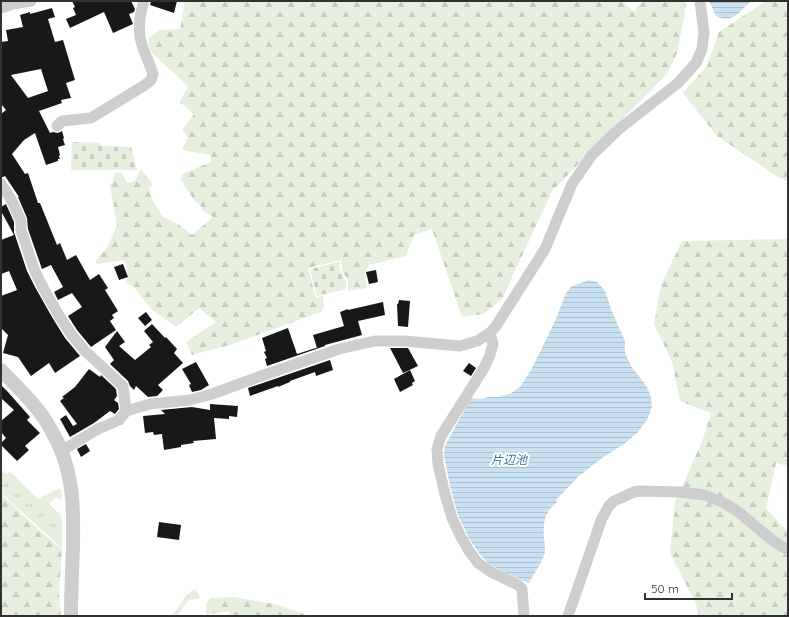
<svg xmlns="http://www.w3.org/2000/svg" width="789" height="617" viewBox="0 0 789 617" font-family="Quicksand,'Noto Sans JP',sans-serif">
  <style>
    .grass { fill: url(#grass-tufts) }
    .forest { fill: url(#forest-firs) }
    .cemetery { fill: url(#cemetery-stones) }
    .water { fill: url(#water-rules) }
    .building { fill: #181818; fill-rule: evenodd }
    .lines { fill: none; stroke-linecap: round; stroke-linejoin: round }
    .minor { stroke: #cecece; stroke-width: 11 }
    .tertiary { stroke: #cecece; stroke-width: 14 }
    .labels { text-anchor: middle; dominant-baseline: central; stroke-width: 4; stroke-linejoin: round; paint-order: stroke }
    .water-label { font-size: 12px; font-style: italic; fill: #36769c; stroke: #fff }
  </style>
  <defs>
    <pattern id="grass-tufts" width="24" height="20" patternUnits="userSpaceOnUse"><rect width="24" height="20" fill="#e7efde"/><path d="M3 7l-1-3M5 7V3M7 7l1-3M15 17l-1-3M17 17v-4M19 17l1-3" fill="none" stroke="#c7cdbf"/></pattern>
    <pattern id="forest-firs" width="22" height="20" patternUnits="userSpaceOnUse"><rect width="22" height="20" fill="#e7efde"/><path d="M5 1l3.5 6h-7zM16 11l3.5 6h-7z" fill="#c7cdbf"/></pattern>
    <pattern id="cemetery-stones" width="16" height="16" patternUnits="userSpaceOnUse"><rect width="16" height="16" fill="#e7efde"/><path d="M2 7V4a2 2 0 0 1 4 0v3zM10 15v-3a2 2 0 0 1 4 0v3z" fill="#c7cdbf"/></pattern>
    <pattern id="water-rules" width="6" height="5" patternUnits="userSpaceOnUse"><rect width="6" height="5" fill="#c9e1f0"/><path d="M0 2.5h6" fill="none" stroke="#adc2ce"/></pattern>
  </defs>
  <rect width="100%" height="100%" fill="#fff"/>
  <g class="grass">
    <polygon points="1,469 6,474 10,472 38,499 60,488 62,496 61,501 56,497 49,504 60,514 62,520 62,548 1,493"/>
    <polygon points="194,589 197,591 200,598 189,600 177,616 172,616 185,597"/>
  </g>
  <g class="forest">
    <path d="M185 1H622L633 11 644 1H686L685 12 677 53 667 74 552 191 502 299 484 314 462 317 432 229 414 235 406 256 369 265 365 273 367 288 348 291V280L342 271 341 260 308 268 316 298 323 296 324 307 321 312 233 344 192 355 186 342 216 322 199 308 176 327 151 309 133 286 125 282 129 277 124 260 97 264 96 261 108 246 117 226 110 185 113 181 115 173 121 172 127 183C137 182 137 178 140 169L153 184 149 188 152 199 163 217 178 224 192 235 213 217 204 212 200 205 194 200 181 180 182 174 211 162V155L182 150 188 138 182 130 194 114 180 102 188 86 150 51 148 39 159 30 180 29Z"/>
    <polygon points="766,1 788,1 788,181 778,177 717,136 683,93 707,66 719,32"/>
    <polygon points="788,239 788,466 776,463 766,508 784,528 788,532 788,616 699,616 696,604 670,553 675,502 703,439 711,413 680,401 672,362 654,324 661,285 682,241"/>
    <polygon points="1,494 40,531 62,549 59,595 61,616 1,616"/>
    <polygon points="234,597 279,605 309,616 231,616 229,611 206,615 206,604 210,598"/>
  </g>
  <g class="cemetery">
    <polygon points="72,142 99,143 101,146 131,147 137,170 71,170"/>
    <polygon points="339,262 341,273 346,280 346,289 317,296 310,269"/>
  </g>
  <g class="water">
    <path d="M709 1H751C739 12 733 24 716 16Z"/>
    <path d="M589 280 597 282 605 291 613 314 625 341V353L631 366 647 387 651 397 652 407 647 420 637 433 624 444 602 458 579 476 556 500 557 502C544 514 543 521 544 539 545 543 545 548 545 552 542 563 534 573 529 583L506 573 489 564 479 553 469 538 458 515 451 490 444 455 445 446 471 398 482 399 488 397H499L511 393 520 387 531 370 542 348 555 321 566 293 572 286Z"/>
  </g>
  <g class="building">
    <polygon points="72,1 131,1 135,9 134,12 129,14 133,24 113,33 104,12 70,28 66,19 76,15 73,8 75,7"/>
    <polygon points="151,1 177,1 174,13 150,5"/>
    <path d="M52 8 55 17 48 19 55 42 63 40 75 80 66 83 71 98 61 100 62 103 39 111 50 133 53 132 58 133 62 131 64 138 63 139 65 145 58 147 60 155 59 156 60 159H58V161L46 165 35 133 24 140 12 154 25 174 28 173 38 203H40L57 245 60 243 67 260 76 255 90 280 99 274 108 288 105 290 118 311 112 315 114 318 110 321 116 330 91 347 77 330 68 316 82 307 72 293 58 300 54 292 63 287 51 265 42 269 28 229 27 218 18 197H19L5 176 3 177H1V114L6 110 1 104V42L8 41 6 30 23 27 20 15 30 12V14ZM41 69 48 91 28 98 11 75Z"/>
    <polygon points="6,204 14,222 14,232 27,271 35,287 52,317 65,338 80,356 55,373 49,363 31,376 18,357 3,353 8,335 1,328 1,296 17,290 9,271 1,274 1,240 14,235 1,211 1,207"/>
    <polygon points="123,264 128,277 119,280 114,267"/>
    <polygon points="376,270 378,282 369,284 366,272"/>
    <polygon points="399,300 410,301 408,327 398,326 397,304 398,304"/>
    <polygon points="383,302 385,315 358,321 362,335 325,345 325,346 267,366 265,359 267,358 264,352 266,351 262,338 288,328 297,354 319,347 317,348 313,335 344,326 340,312 348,309 348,310"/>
    <polygon points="146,312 152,320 145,326 138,318"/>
    <polygon points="152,324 165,338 166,337 177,349 174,353 183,363 158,385 163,390 157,396 148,397 136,386 134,390 130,386 128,381 110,364 114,360 105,347 117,331 125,342 119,346 135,360 151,347 149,345 153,342 144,331"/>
    <polygon points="390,348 408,348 418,366 403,373"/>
    <polygon points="330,360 333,370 316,376 315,372 290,381 290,382 278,387 278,386 250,396 248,388"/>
    <polygon points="196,362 209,385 201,390 192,392 189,385 191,384 182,369"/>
    <polygon points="469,363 476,368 471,376 463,371"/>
    <polygon points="89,369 100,377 101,375 116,389 117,396 114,400 118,403 119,409 115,414 110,411 94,423 70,437 60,419 66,415 73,426 77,424 60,401 64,398 62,397 75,387"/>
    <polygon points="410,370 415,381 412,383 413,385 400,392 394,379"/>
    <polygon points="1,385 8,392 30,417 27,420 40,433 25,446 29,450 17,461 1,445 1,443 6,438 1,432 1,421 14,410 1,398"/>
    <polygon points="210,404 238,406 237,417 229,416 229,419 214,418 216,439 193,441 194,443 181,445 181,447 164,450 162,434 154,435 153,432 145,433 143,416 165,414 161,410 192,407 210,410"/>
    <polygon points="86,444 90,451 81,457 77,449"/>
    <polygon points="159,522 181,525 179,540 157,537"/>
  </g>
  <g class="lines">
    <g class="minor">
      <polyline points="1,8 13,4 31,1"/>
      <path d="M57 126 62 121 91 118 145 85 151 80 153 74C150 64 145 55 142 45 137 31 140 14 144 1"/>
      <polyline points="1,184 12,201 21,221 21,230 34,269 41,284 58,314 71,334 85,351 123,386 126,411"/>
      <polyline points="490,333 493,344 490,355 484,368 441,436 437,449 438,464 445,494 452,518 460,535 469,551 478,563 491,572 518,585 522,589 524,616"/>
      <polyline points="61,451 98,429 119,420 126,411 150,404 190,400 212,394 264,375 339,349 375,341 404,341 460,346 477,341 490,333 496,326 545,249 572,184 592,155 619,129 678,83 696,63 702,49 704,33 700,1"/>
      <polyline points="568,616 602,518 609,506 614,501 634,492 640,491 679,492 705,495 722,502 736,510 772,540 788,550"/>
    </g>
    <path class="tertiary" d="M1 370C18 388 38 406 50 428 61 446 68 467 71 488 74 508 73 529 73 549 72 571 71 594 71 616"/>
  </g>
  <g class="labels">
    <g class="water-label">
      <text x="509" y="459">片辺池</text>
    </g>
  </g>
  <rect width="789" height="617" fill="none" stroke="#313131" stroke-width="4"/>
  <path d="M645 593v6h87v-6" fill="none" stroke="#313131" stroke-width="2"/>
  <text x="651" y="593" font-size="12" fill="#313131" stroke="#ffffff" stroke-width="3" paint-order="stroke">50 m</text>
</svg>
